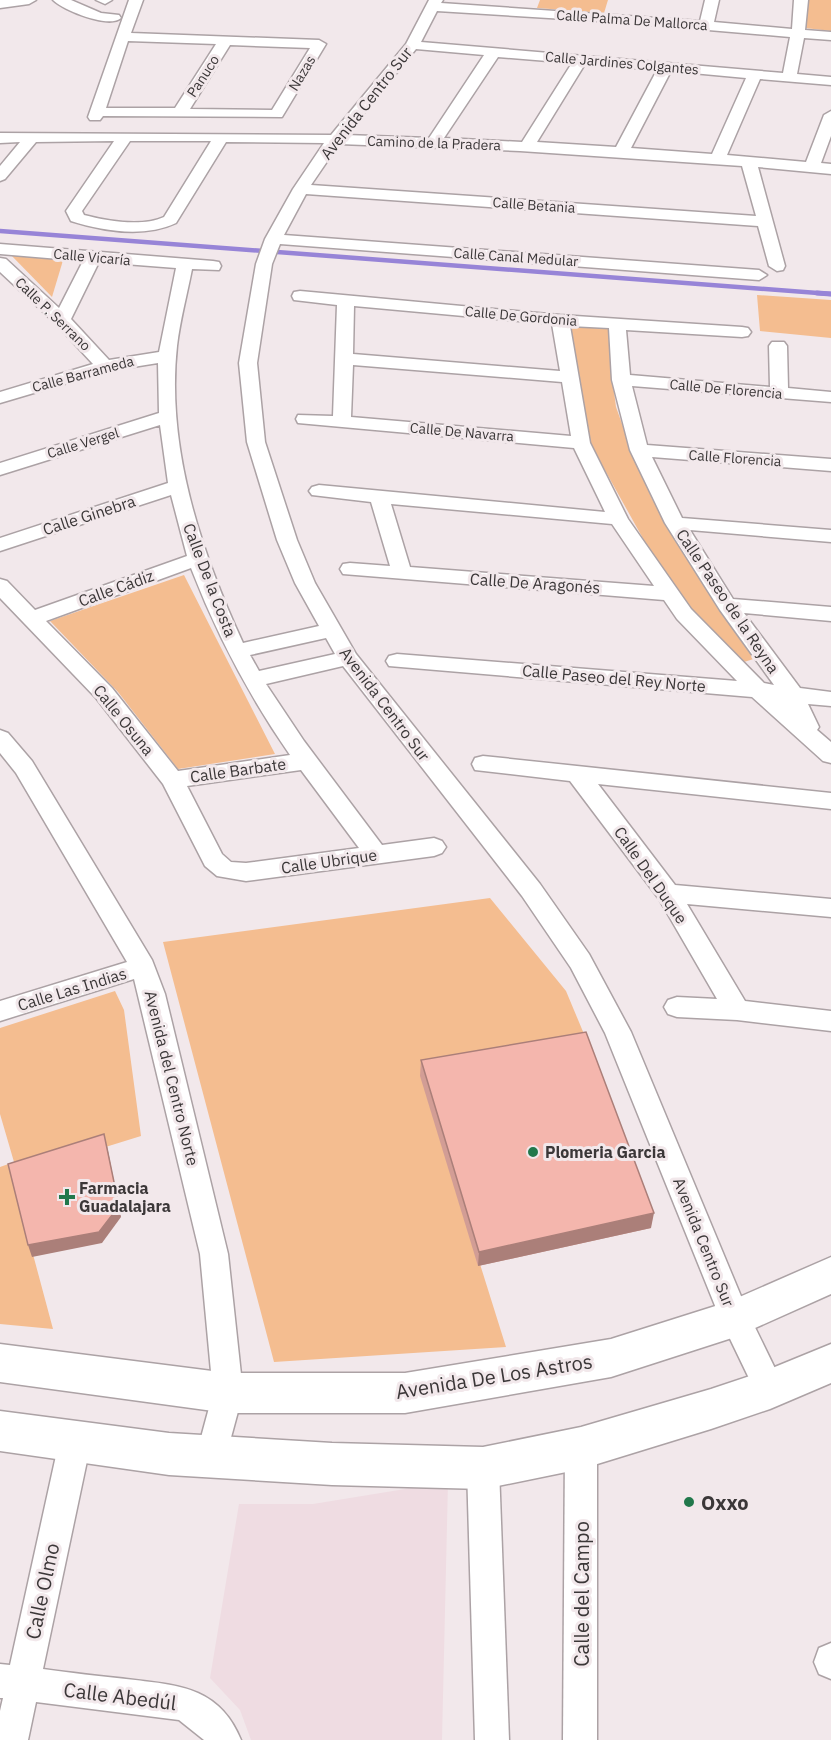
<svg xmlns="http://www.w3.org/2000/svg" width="831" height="1740" viewBox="0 0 831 1740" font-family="'IBM Plex Sans',sans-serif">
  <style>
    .built { fill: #efdce2 }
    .green { fill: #f4bd90 }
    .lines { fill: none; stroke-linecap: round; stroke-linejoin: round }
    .stream-far1 { stroke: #9784d7; stroke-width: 4.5 }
    .stream { stroke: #9784d7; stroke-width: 5 }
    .minor-casing { stroke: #aca2a5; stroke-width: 3 }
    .secondary-casing { stroke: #aca2a5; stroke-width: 3 }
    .minor { fill: #fff; fill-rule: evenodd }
    .secondary { fill: #fff; fill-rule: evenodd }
    .wall { fill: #d29d95 }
    .shaded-wall { fill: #ab7f79 }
    .building { fill: #f4b6ad; stroke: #ab7f79; stroke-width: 1.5 }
    .poi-dot { fill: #21784b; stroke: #f2e8eb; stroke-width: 2 }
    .labels { text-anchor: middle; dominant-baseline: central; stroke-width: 6; stroke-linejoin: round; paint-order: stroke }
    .far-street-label { font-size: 14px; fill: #3b3738; stroke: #f2e8eb }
    .street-label { font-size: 16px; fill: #3b3738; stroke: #f2e8eb }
    .poi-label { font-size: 16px; font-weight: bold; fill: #3b3738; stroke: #f2e8eb; text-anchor: start }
    .near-street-label { font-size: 20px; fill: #3b3738; stroke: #f2e8eb }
    .near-poi-label { font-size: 20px; font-weight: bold; fill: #3b3738; stroke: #f2e8eb; text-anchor: start }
  </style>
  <rect width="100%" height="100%" fill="#f2e8eb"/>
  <polygon class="built" points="448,1482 442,1740 251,1740 240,1710 210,1678 239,1504 313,1504"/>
  <g class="green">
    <polygon points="540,0 608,0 604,13 537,8"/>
    <polygon points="809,0 831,0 831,31 805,28"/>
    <polygon points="9,253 64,257 52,297"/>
    <polygon points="757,295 831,300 831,338 760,331"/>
    <polygon points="571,323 609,326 611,369 616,407 631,449 652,499 718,608 760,657 744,662 702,621 665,578 592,447 573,380"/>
    <polygon points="184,575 275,754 178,769 118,692 50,621"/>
    <polygon points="490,898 566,991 589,1046 421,1076 506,1347 274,1362 163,942"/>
    <polygon points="115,991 124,1010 141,1136 12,1176 53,1329 0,1324 0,1167 14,1162 0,1114 0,1028"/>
  </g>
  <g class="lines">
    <polyline class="stream-far1" points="0,231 831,294"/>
    <polyline class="stream" points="817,293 831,294"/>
    <defs>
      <g id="minor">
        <polygon points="0,0 36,0 29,4 0,8"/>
        <path d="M53 0H71L101 13 119 15 121 18C109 29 63 10 53 0Z"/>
        <polygon points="96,0 112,0 105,4"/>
        <path d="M129 0H143L131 33 319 40 326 44 282 117 103 116 100 120H90L88 117ZM128 41 216 44 175 108H106ZM230 45 310 48 272 110 190 109Z"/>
        <path d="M429 0H443L441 3 700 21 705 0H719L714 22 792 29 794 0H808L805 30 831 32V40L804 38 797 74 831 77V85L760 79 727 155 806 162 824 115 831 111V136L821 163 831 164V174L758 167 785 266 783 270 777 271 769 266 758 226 306 194 284 235 759 270 767 275 759 280 280 244 272 264 257 363 265 442 297 540 315 583 356 654 540 884 589 954 631 1032 748 1313 785 1389 781 1399 770 1403 759 1399 720 1318 605 1033 571 968 522 896 343 666 266 684 304 741 382 845 434 838 442 841 446 847 442 853 434 856 246 881 217 876 205 866 163 784 96 698 0 598V579L7 581 35 610 187 556 171 495 0 551V538L168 483 160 425 0 475V463L159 413 158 363 108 371 0 403V392L93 364 56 324 0 272V258L6 259 59 308 83 261 0 254V244L213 261 219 262 221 266 219 270 192 269C187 295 180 320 177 346 166 448 201 552 243 643L319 626 295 583 277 540 247 442 239 363 256 264 265 239 293 189 324 143 226 142 176 223C144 238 103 231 71 221L66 211 114 141 36 142 5 179 0 181V166L20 142 0 143V133L331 135 406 44ZM437 11 614 22 790 37 783 73 421 42ZM416 49 484 55 429 138 346 135ZM498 57 572 63 522 142 444 138ZM585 64 657 70 616 147 537 142ZM671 71 746 78 712 154 631 148ZM130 141H211L164 217C142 227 107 221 84 215L82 211ZM339 144 520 151 742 166 756 216 311 185ZM99 262 176 268 159 352 109 360 71 319ZM191 568C217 635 249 696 290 755L178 771 112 688 46 621ZM326 638 335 654 259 671 250 655ZM301 770 359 848 246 863 231 862 222 854 187 786Z"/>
        <path d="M300 291 560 315 742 327 748 328 751 332 748 336 742 337 626 330 630 375 770 387 769 346 772 342H784L787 346 788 388 831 392V402L632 386 647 445 831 459V471L652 457 682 518 831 530V542L690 530 733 599 831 607V621L744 613 800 688 831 692V706L808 704 819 727 817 730 831 742V763L823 761 752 697 389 666 386 661 389 656 397 654 737 681 677 619 664 600 343 574 340 569 343 564 350 563 390 566 371 502 312 495 309 491 312 487 319 485 605 512 574 448 298 423 296 419 298 415 333 416 337 305 294 300 292 296 294 292ZM354 306 552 324 560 371 353 354ZM570 326 609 328 612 380 630 450 665 523 720 610 774 685 764 683 691 609 628 519 590 443ZM353 365 562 382 571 436 351 417ZM391 504 612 524 654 586 410 567Z"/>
        <polygon points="0,730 8,733 32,761 152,960 165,994 228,1254 243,1393 223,1467 212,1471 201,1467 196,1456 213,1393 200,1254 134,979 0,1021 0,1001 127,962 16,773 0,753"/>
        <polygon points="483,756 831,793 831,809 598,784 675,885 831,899 831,917 687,904 745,1001 831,1011 831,1031 737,1020 677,1017 668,1014 664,1007 668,1000 677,997 717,999 659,899 570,781 475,770 472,764 475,758"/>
        <path d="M75 1427 86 1431 91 1442 43 1669C71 1673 99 1676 126 1679 177 1685 219 1686 241 1740H204L179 1720 36 1702 28 1740H0V1711L3 1698H0V1664L10 1665 59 1442 64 1431Z"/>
        <polygon points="581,1433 592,1437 597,1448 597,1740 563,1740 565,1448 570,1437"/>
        <polygon points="483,1453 494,1457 499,1468 509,1740 475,1740 467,1468 472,1457"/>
        <polygon points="831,1643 831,1679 819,1674 814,1662 819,1648"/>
      </g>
      <g id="secondary">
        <polygon points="831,1257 831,1294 735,1337 611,1377 405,1413 228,1413 0,1382 0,1344 228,1373 405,1373 611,1339 728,1302"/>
        <polygon points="831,1344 831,1383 770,1409 711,1429 581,1469 483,1489 332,1485 169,1475 0,1451 0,1411 169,1433 332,1443 483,1447 581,1427 711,1389 765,1371"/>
      </g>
    </defs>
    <use href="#minor" class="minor-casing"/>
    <use href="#secondary" class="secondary-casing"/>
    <use href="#minor" class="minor"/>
    <use href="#secondary" class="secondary"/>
  </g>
  <polygon class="wall" points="421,1060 651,1228 478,1266 420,1076"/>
  <g class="shaded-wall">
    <polygon points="107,1146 121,1217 102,1243 32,1257 28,1245"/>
    <polygon points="654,1213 651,1228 478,1266 479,1252"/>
  </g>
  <g class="building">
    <polygon points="586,1032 654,1213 479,1252 421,1060"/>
    <polygon points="104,1134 119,1206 99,1232 28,1245 8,1164"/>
  </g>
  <g class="poi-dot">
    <circle cx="533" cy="1152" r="6"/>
    <path d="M64 1188h6v6h6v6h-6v6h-6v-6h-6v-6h6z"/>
    <circle cx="689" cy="1502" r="6"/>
  </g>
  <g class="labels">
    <g class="far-street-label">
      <text transform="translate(632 20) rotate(4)">Calle Palma De Mallorca</text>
      <text transform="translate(622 63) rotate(5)">Calle Jardines Colgantes</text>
      <text transform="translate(302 73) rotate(-59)">Nazas</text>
      <text transform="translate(203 76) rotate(-57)">Panuco</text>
      <text transform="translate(434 143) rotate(2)">Camino de la Pradera</text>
      <text transform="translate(534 205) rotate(4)">Calle Betania</text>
      <text transform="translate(92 257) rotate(5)">Calle Vicaría</text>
      <text transform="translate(516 257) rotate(4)">Calle Canal Medular</text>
      <text transform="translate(53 314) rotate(44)">Calle P. Serrano</text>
      <text transform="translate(521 316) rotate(5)">Calle De Gordonia</text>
      <text transform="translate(83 374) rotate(-15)">Calle Barrameda</text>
      <text transform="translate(726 389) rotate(5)">Calle De Florencia</text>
      <text transform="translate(462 432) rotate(5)">Calle De Navarra</text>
      <text transform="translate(83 443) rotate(-17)">Calle Vergel</text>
      <text transform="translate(735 458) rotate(4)">Calle Florencia</text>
    </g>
    <g class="street-label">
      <text transform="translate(366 103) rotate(-52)">Avenida Centro Sur</text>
      <text transform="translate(89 515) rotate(-18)">Calle Ginebra</text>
      <text transform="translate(210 580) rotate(69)">Calle De la Costa</text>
      <text transform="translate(535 583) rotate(4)">Calle De Aragonés</text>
      <text transform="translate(116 588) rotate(-20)">Calle Cádiz</text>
      <text transform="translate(728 601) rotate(56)">Calle Paseo de la Reyna</text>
      <text transform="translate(614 678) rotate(5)">Calle Paseo del Rey Norte</text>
      <text transform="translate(385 704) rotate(53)">Avenida Centro Sur</text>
      <text transform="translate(124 720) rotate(51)">Calle Osuna</text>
      <text transform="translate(238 770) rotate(-8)">Calle Barbate</text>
      <text transform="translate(329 861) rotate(-8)">Calle Ubrique</text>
      <text transform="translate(651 875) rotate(55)">Calle Del Duque</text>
      <text transform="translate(72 989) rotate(-17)">Calle Las Indias</text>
      <text transform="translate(172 1078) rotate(76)">Avenida del Centro Norte</text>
      <text transform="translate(704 1242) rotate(68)">Avenida Centro Sur</text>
    </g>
    <g class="poi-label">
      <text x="545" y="1152">Plomeria Garcia</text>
      <text x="79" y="1188">Farmacia<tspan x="79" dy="18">Guadalajara</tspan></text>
    </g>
    <g class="near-street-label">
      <text transform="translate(494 1376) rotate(-9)">Avenida De Los Astros</text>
      <text transform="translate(42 1591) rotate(-78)">Calle Olmo</text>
      <text transform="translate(581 1594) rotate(-90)">Calle del Campo</text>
      <text transform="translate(120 1696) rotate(7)">Calle Abedúl</text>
    </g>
    <g class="near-poi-label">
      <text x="701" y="1502">Oxxo</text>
    </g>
  </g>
</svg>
